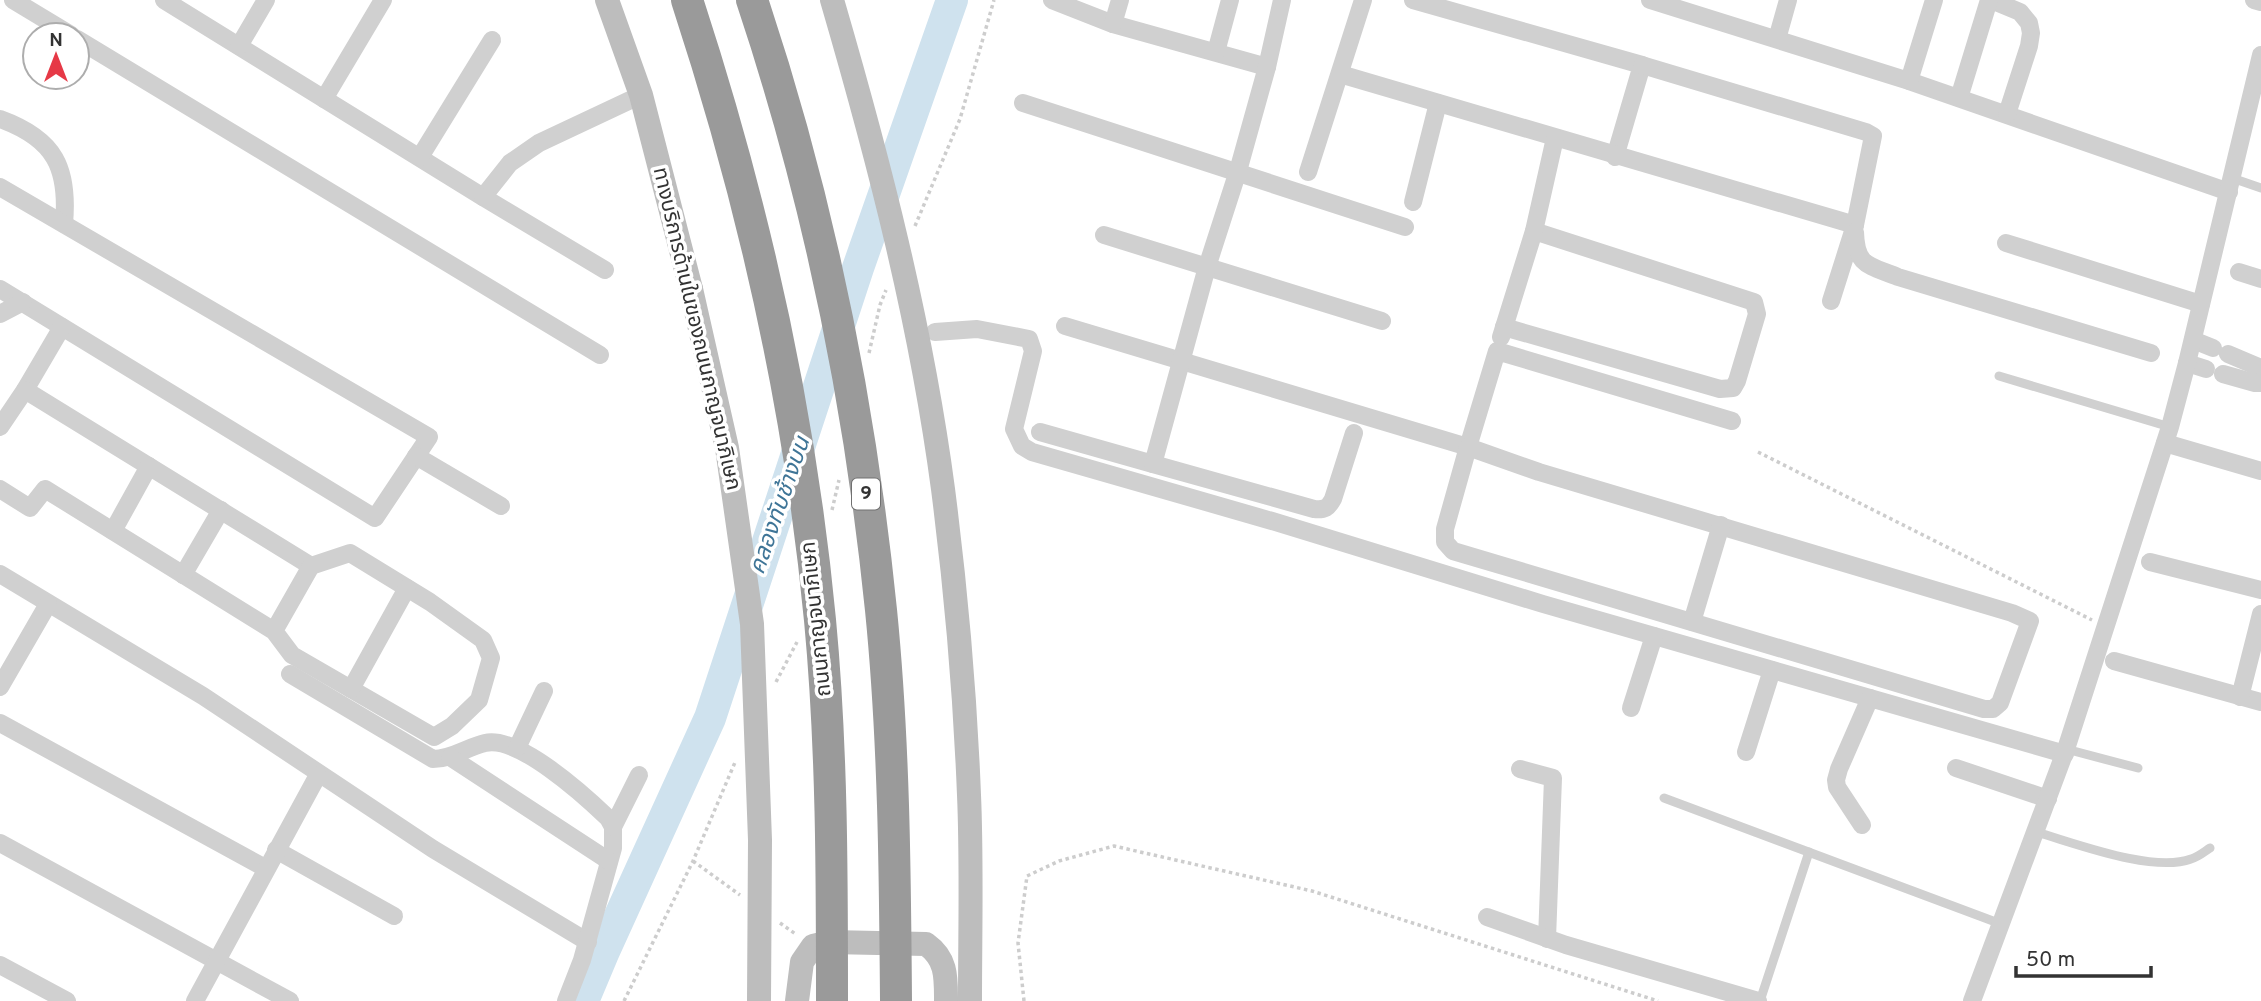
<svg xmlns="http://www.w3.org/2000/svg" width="2261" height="1001" viewBox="0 0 2261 1001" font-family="Overpass,'Noto Sans Thai',sans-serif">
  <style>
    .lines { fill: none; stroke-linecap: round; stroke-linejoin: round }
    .river { stroke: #cfe2ee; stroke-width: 32 }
    .path { stroke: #cdcdcd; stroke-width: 3.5; stroke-dasharray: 3.5 3.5; stroke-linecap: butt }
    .lane { stroke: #d0d0d0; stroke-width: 9 }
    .street { stroke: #d0d0d0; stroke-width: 18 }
    .secondary { stroke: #bdbdbd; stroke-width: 24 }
    .secondary-bridge { stroke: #bdbdbd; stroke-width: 24 }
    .highway-bridge { stroke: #9a9a9a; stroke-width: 32 }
    .labels { text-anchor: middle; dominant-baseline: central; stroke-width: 7; stroke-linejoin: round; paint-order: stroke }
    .shield { fill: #fff; stroke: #707070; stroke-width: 2 }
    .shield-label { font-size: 19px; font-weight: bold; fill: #333 }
    .street-label { font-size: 21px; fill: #333; stroke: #fff }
    .water-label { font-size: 23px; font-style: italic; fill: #3f7597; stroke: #fff }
  </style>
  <rect width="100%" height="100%" fill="#fff"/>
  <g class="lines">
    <polyline class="river" points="583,1001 604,951 710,718 858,268 952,0"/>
    <g class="path">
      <polyline points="915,226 960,119 994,0"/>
      <polyline points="869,353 880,305 886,290"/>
      <polyline points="1758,452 2092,620"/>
      <polyline points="832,510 839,480"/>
      <polyline points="776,682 797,642"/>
      <polyline points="693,861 740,895"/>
      <polyline points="780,923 797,935"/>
      <polyline points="624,1001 693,861 736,760"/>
      <polyline points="1024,1001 1018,943 1027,876 1059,861 1114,846 1312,891 1658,1001"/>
    </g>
    <g class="lane">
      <polyline points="2232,178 2261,188"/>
      <polyline points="1999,376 2170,427"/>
      <polyline points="2066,749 2138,768"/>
      <polyline points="1664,798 2001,924"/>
      <path d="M2036 832C2075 843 2152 873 2191 859 2198 857 2204 852 2210 848"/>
      <polyline points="1760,1001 1809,852"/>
    </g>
    <g class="street">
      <polyline points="13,0 71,35"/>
      <polyline points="164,0 483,197 510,163 539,143 641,95"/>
      <polyline points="1052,0 1113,24 1267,67"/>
      <polyline points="1413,0 1642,65 1615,157"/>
      <polyline points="1650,0 1909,81 2229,192"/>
      <polyline points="1991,0 2020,12 2029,23 2031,33 2029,46 2007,114"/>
      <polyline points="2254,0 2261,2"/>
      <polyline points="1113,24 1120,0"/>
      <polyline points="77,39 600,355"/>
      <polyline points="1777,39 1788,0"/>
      <polyline points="239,46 266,0"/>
      <polyline points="1216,52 1230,0"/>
      <polyline points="1642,65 1866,132 1873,136 1855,225 1831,301"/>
      <polyline points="1340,74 1855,225"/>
      <polyline points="1909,81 1934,0"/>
      <polyline points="1959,98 1989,0"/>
      <polyline points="324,99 383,0"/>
      <polyline points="1023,103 1405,227"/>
      <path d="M0 119C55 139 69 168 64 224"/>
      <polyline points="420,157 492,40"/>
      <polyline points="1308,172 1363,0"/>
      <polyline points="0,187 429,437 375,518 0,289"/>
      <polyline points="483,197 605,270"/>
      <polyline points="1413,202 1438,103"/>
      <path d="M1855 232C1856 267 1869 265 1898 277L2151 353"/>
      <polyline points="1104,235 1382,321"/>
      <polyline points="2006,243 2201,304"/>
      <polyline points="2239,272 2261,279"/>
      <polyline points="0,314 23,302"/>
      <polyline points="1065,326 1468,447 1497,351 1732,421"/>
      <polyline points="1504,327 1720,389 1733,388 1737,381 1757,314 1754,302 1534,231"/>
      <polyline points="935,332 977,329 1029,339 1033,351 1014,429 1022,446 1032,452 1272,521 1543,604 2065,754"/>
      <polyline points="1501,337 1534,231 1555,138"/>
      <polyline points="2193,340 2213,348"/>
      <polyline points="2228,354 2261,368"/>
      <polyline points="2187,363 2206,369"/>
      <polyline points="2223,374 2255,383 2261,383"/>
      <polyline points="25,390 62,327"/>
      <polyline points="0,427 25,390 311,566"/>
      <polyline points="1040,432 1153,464 1207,267 1238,171 1267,67 1282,0"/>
      <polyline points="2165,443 2261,471"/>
      <polygon points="1468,447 1539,472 2012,613 2030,621 2000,703 1993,709 1984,709 1453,551 1445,542 1445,529"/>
      <polyline points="416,456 501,506"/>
      <path d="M1153 464 1314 509C1325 510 1328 508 1333 499L1354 433"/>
      <polyline points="0,489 30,508 45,489 274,631 292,655 434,737 452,726 479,700 491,658 483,640 430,602 350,553 311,566 274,631"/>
      <polyline points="113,531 149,466"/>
      <polyline points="2150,562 2261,590"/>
      <polyline points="0,574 203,696 433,849 588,942"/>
      <polyline points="183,575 221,510"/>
      <polyline points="1692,622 1721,525"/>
      <polyline points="2114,661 2261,702"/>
      <path d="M290 674 433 759C452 759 467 747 485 743 518 735 584 795 608 818L613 827V848L582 960 566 1001"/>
      <polyline points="0,687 48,604"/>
      <polyline points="351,689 407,588"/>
      <polyline points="2240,697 2261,614"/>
      <polyline points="1631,708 1654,636"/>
      <polyline points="0,723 265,868"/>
      <polyline points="517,748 544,691"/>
      <polyline points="1746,752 1772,670"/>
      <polyline points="450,757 609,861"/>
      <polyline points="1956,768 2048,799"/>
      <polyline points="1520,769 1553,778 1547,939"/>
      <polyline points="1862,825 1837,787 1836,780 1839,769 1870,698"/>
      <polyline points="613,827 639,775"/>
      <polyline points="0,843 290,1001"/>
      <polyline points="276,850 394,916"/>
      <polyline points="1487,917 1566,945 1758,1001"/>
      <polyline points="0,965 67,1001"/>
      <polyline points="195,1001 318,775"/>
      <polyline points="1972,1001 2066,749 2170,427 2187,363 2261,55"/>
    </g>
    <g class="secondary">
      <polyline points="607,0 641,95 691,289"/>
      <path d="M797 1001 802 962 813 946 830 942 926 944C947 959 946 977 946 1001"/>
    </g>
    <g class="secondary-bridge">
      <path d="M832 0C879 161 921 323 943 489 956 590 965 693 969 795 972 863 970 932 970 1001"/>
      <polyline points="691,289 727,448 752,624 760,840 759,1001"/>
    </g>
    <g class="highway-bridge">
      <path d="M687 0C753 201 800 409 820 620 832 747 832 874 832 1001"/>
      <path d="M752 0C818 197 860 403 881 610 894 740 895 871 896 1001"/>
    </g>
  </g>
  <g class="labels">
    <rect class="shield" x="852" y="478.5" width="28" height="31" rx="5"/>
    <g class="shield-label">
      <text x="866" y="494">9</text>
    </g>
    <g class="street-label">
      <text transform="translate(696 329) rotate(77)">ทางบริการด้านในของถนนกาญจนาภิเษก</text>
      <text transform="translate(817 619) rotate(-96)">ถนนกาญจนาภิเษก</text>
    </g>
    <g class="water-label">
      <text transform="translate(781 506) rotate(-71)">คลองทับช้างบน</text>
    </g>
  </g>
  <g transform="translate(56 56)"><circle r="33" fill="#ffffff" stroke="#adadad" stroke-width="2"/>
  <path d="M0-5L12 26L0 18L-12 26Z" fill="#e63946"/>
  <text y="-10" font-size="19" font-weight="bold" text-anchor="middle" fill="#333333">N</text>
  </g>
  <path d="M2016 966v10h135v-10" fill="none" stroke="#333333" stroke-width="3.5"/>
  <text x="2026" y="966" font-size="21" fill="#333333" stroke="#ffffff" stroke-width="5" paint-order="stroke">50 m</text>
</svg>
